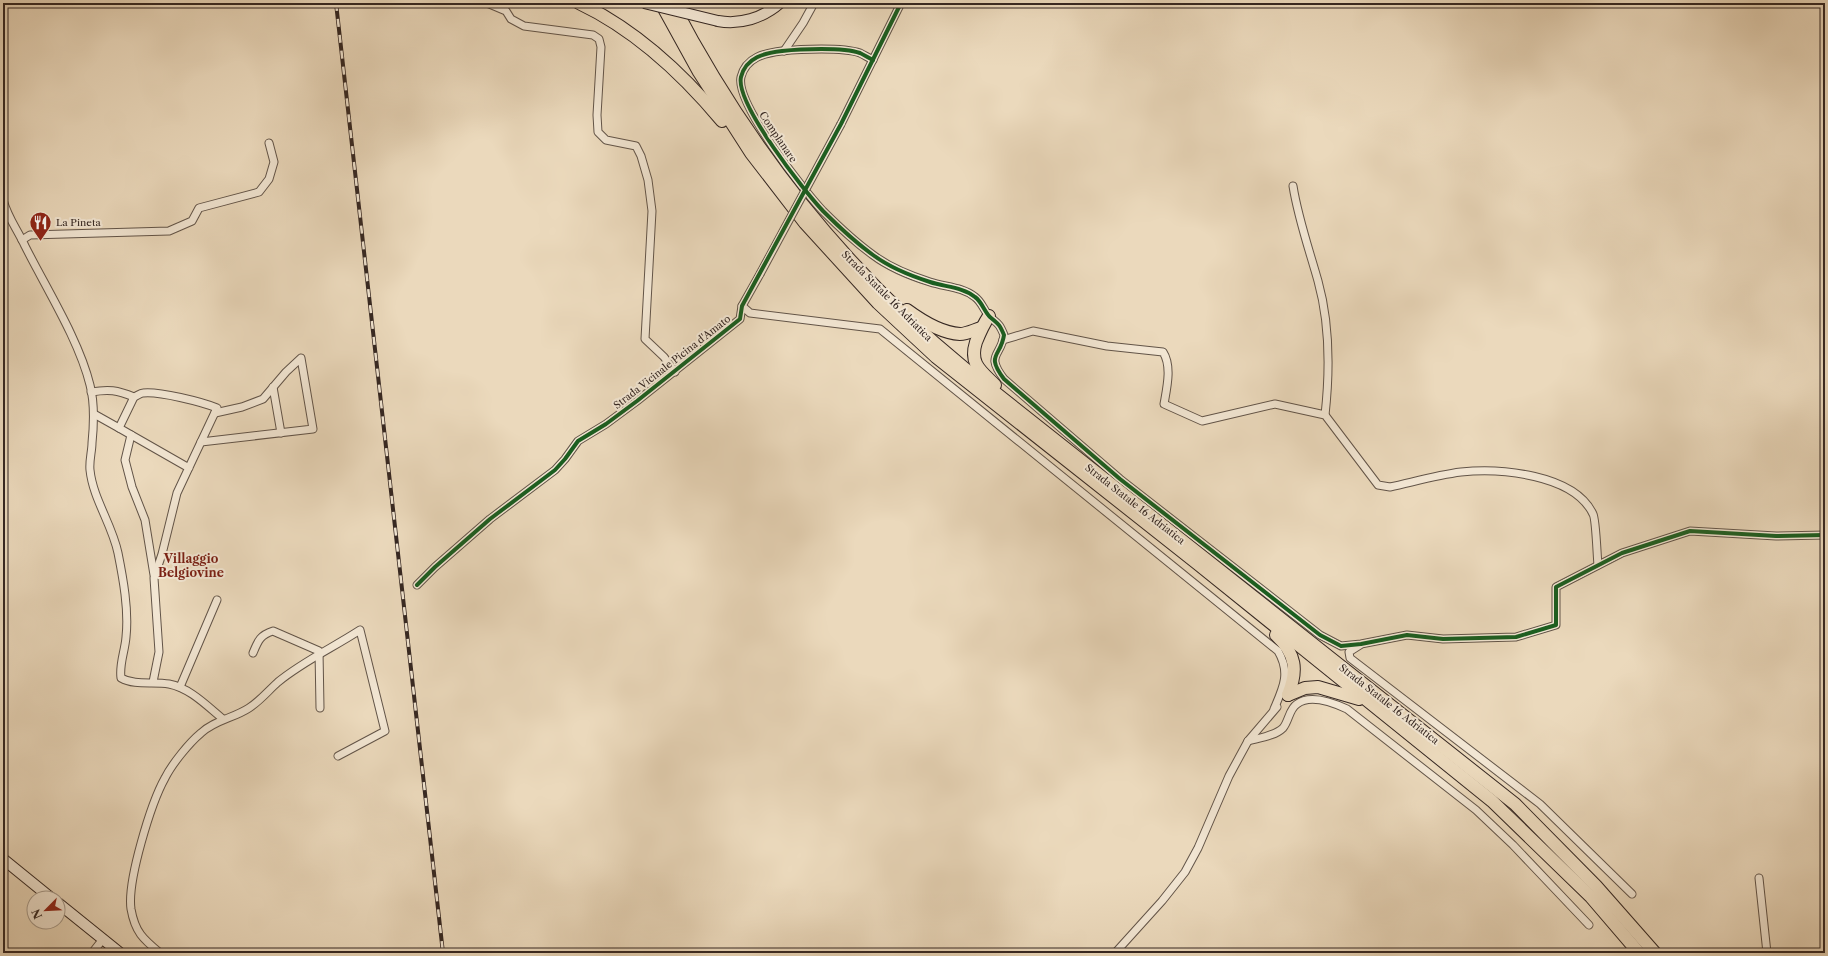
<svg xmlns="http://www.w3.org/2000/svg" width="1828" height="956" viewBox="0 0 1828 956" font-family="'Libre Caslon Text',serif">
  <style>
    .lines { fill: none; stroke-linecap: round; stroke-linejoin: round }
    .street-casing { stroke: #625448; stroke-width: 9 }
    .secondary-casing { stroke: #352722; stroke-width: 12 }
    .highway-casing { stroke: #352722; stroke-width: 14 }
    .street { stroke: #f2e6d3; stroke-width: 7 }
    .secondary { stroke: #f2e6d3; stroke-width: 10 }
    .highway { stroke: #ebd9bc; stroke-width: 12 }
    .rail-casing { stroke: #352722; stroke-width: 4 }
    .rail { stroke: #f2e6d3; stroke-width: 2.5; stroke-dasharray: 8; stroke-linecap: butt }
    .street-bridge-casing { stroke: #625448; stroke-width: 9; stroke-linecap: butt }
    .secondary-bridge-casing { stroke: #352722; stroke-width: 12; stroke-linecap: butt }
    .street-bridge { stroke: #f2e6d3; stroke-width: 7 }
    .secondary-bridge { stroke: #f2e6d3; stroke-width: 10 }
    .cycleway-casing { stroke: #f2e6d3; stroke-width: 6 }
    .cycleway { stroke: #1b5e20; stroke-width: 4 }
    .labels { text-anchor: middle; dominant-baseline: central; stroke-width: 4; stroke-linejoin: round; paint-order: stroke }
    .street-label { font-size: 10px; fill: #352722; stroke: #f2e6d3 }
    .poi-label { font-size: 10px; fill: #352722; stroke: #f2e6d3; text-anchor: start }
    .quarter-label { font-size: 12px; font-weight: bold; fill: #7a1f14; stroke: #f2e6d3 }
  </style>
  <rect width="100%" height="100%" fill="#ebd9bc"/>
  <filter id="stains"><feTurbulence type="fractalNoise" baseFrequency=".005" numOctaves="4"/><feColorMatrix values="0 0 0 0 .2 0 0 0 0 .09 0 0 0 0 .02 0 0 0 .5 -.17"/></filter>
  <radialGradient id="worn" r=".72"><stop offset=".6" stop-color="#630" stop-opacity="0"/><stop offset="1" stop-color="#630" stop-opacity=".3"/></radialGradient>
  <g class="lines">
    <defs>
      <g id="street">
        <polyline points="487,3 506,11 511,19 524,26 593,35 599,39 601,47 597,115 598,132 606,140 636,146 641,156 648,180 652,211 645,339 664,357 675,372"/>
        <polyline points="784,51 803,23 814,3"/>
        <path d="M873 60C869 58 864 55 860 53 843 47 800 49 782 51 765 53 746 57 741 77 735 103 804 191 823 211 839 227 855 242 873 255 889 267 911 276 930 282 945 287 963 287 975 297 982 302 984 311 990 317 998 324 999 323 1004 335 1001 357 985 354 1004 379L1120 479 1320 635 1341 646 1361 644 1407 635 1443 639 1516 637 1556 625V587L1622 553 1690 531 1776 536 1825 535"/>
        <polyline points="841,124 901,3"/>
        <path d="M1293 186C1298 218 1309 249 1318 281 1330 324 1330 370 1325 415"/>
        <path d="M3 200C8 218 17 229 25 246 46 288 79 340 90 385 95 404 94 423 92 443 92 451 89 461 90 470 93 499 112 524 118 553 123 578 129 610 126 637 125 651 119 664 121 678 135 686 154 681 169 684 190 688 207 706 223 719"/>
        <polyline points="22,240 30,235 169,231 192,221 199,208 259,192 269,179 274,162 269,143"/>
        <path d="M742 306 750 313 880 329 1278 651C1291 673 1283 688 1274 709"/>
        <path d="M1003 340 1033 331 1107 346 1163 352C1172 366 1167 387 1164 404L1202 421 1275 404 1325 415 1378 485 1390 487C1413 482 1437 475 1461 472 1500 468 1574 474 1593 514 1596 519 1597 556 1598 565"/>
        <polyline points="273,387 281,433"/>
        <path d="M91 392C109 389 117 390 134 397"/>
        <polyline points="94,414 119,428"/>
        <polyline points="131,435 125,460 132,487 145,520 154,575"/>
        <polyline points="201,442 313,429 301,358 286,372 263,399 242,407 215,413"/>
        <polyline points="417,585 435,567 490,519 555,470 565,459 578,441 606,424 637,401 740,319 742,306 760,274"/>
        <polyline points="1360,645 1349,652 1350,658 1540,804 1632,894"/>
        <path d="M253 653C258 641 260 635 273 631L319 651 320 708"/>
        <path d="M153 682 159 652 154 578 162 554 177 493 192 461 217 408C202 402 159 391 143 393 140 393 137 396 134 397L119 428 189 468"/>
        <polyline points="180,687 217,600"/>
        <path d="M1248 741C1259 738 1275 736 1283 728 1289 721 1289 709 1297 704 1310 694 1334 703 1347 709L1476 810 1513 845 1589 925"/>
        <polyline points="1759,878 1767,953"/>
        <polyline points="92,953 103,939"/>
        <path d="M160 953C143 939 135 932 131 909 127 881 151 803 165 778 172 764 189 743 201 733 215 720 234 718 249 708 260 701 268 691 278 682 302 662 334 647 360 630L385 731 338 756"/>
        <polyline points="1115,953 1162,901 1185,872 1198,848 1229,776 1248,741 1277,707"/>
      </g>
      <g id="secondary">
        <path d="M718 21C740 25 763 18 780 3"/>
        <polyline points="3,859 51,898"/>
        <polyline points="58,903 120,953"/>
      </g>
      <g id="highway">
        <path d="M579 3C636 30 682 73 722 121"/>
        <polyline points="661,3 699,72 751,153 805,223 878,303 936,357 1198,564 1492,801 1591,897 1639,953"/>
        <path d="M672 3C745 143 842 268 964 368L1515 804 1596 886 1655 953"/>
        <path d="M907 310C922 321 941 333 960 334 967 334 974 330 981 328"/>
        <path d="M989 316C983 325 980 332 976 342 969 364 981 371 995 385"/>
        <path d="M1276 635C1296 654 1298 670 1288 695"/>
        <polyline points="1288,695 1305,688 1318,687 1359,699"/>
      </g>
    </defs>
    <use href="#street" class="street-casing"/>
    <use href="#secondary" class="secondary-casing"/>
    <use href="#highway" class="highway-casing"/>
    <use href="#street" class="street"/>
    <use href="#secondary" class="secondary"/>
    <use href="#highway" class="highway"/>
    <defs>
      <polyline id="rail" points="336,3 443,953"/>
    </defs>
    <use href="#rail" class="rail-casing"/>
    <use href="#rail" class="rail"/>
    <defs>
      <polyline id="street-bridge" points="760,274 841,124"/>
      <polyline id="secondary-bridge" points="644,3 718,21"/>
    </defs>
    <use href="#street-bridge" class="street-bridge-casing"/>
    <use href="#secondary-bridge" class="secondary-bridge-casing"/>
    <use href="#street-bridge" class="street-bridge"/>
    <use href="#secondary-bridge" class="secondary-bridge"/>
    <defs>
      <g id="cycleway">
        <path d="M873 60C869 58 864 55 860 53 843 47 800 49 782 51 765 53 746 57 741 77 735 103 804 191 823 211 839 227 855 242 873 255 889 267 911 276 930 282 945 287 963 287 975 297 982 302 984 311 990 317 998 324 999 323 1004 335 1001 357 985 354 1004 379L1120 479 1320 635 1341 646 1361 644 1407 635 1443 639 1516 637 1556 625V587L1622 553 1690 531 1776 536 1825 535"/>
        <polyline points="417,585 435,567 490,519 555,470 565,459 578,441 606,424 637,401 740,319 742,306 841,124 901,3"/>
      </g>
    </defs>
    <use href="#cycleway" class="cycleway-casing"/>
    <use href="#cycleway" class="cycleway"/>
  </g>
  <defs>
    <symbol id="restaurant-pin" viewBox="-11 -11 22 30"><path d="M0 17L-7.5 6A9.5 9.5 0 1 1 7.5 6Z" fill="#8f2418" stroke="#f2e6d3"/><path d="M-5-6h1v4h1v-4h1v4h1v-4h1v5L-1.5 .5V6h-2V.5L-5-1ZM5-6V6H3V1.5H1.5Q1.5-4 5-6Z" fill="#fff"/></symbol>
  </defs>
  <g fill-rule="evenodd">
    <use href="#restaurant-pin" x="28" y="210" width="25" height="34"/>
  </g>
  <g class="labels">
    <g class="street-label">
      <text transform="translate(778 137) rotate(56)">Complanare</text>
      <text transform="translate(887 296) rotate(45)">Strada Statale 16 Adriatica</text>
      <text transform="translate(672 362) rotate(-38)">Strada Vicinale Picina d'Amato</text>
      <text transform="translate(1135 504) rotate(38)">Strada Statale 16 Adriatica</text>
      <text transform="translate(1389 704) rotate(38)">Strada Statale 16 Adriatica</text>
    </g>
    <g class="poi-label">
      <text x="56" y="222">La Pineta</text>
    </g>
    <g class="quarter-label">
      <text x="191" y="558">Villaggio<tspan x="191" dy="14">Belgiovine</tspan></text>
    </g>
  </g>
  <rect width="1828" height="956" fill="none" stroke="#ebd9bc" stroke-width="16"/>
  <rect x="4" y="4" width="1820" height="948" fill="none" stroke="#352722" stroke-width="2"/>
  <rect x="8" y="8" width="1812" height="940" fill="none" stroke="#352722"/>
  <g transform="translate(46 910) rotate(246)"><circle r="19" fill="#f2e6d3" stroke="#a69a8c"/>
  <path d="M0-3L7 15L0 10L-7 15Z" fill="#8f2418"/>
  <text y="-6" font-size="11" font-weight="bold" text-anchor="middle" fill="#352722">N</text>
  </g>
  <rect width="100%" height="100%" filter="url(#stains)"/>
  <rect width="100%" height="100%" fill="url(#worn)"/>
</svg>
